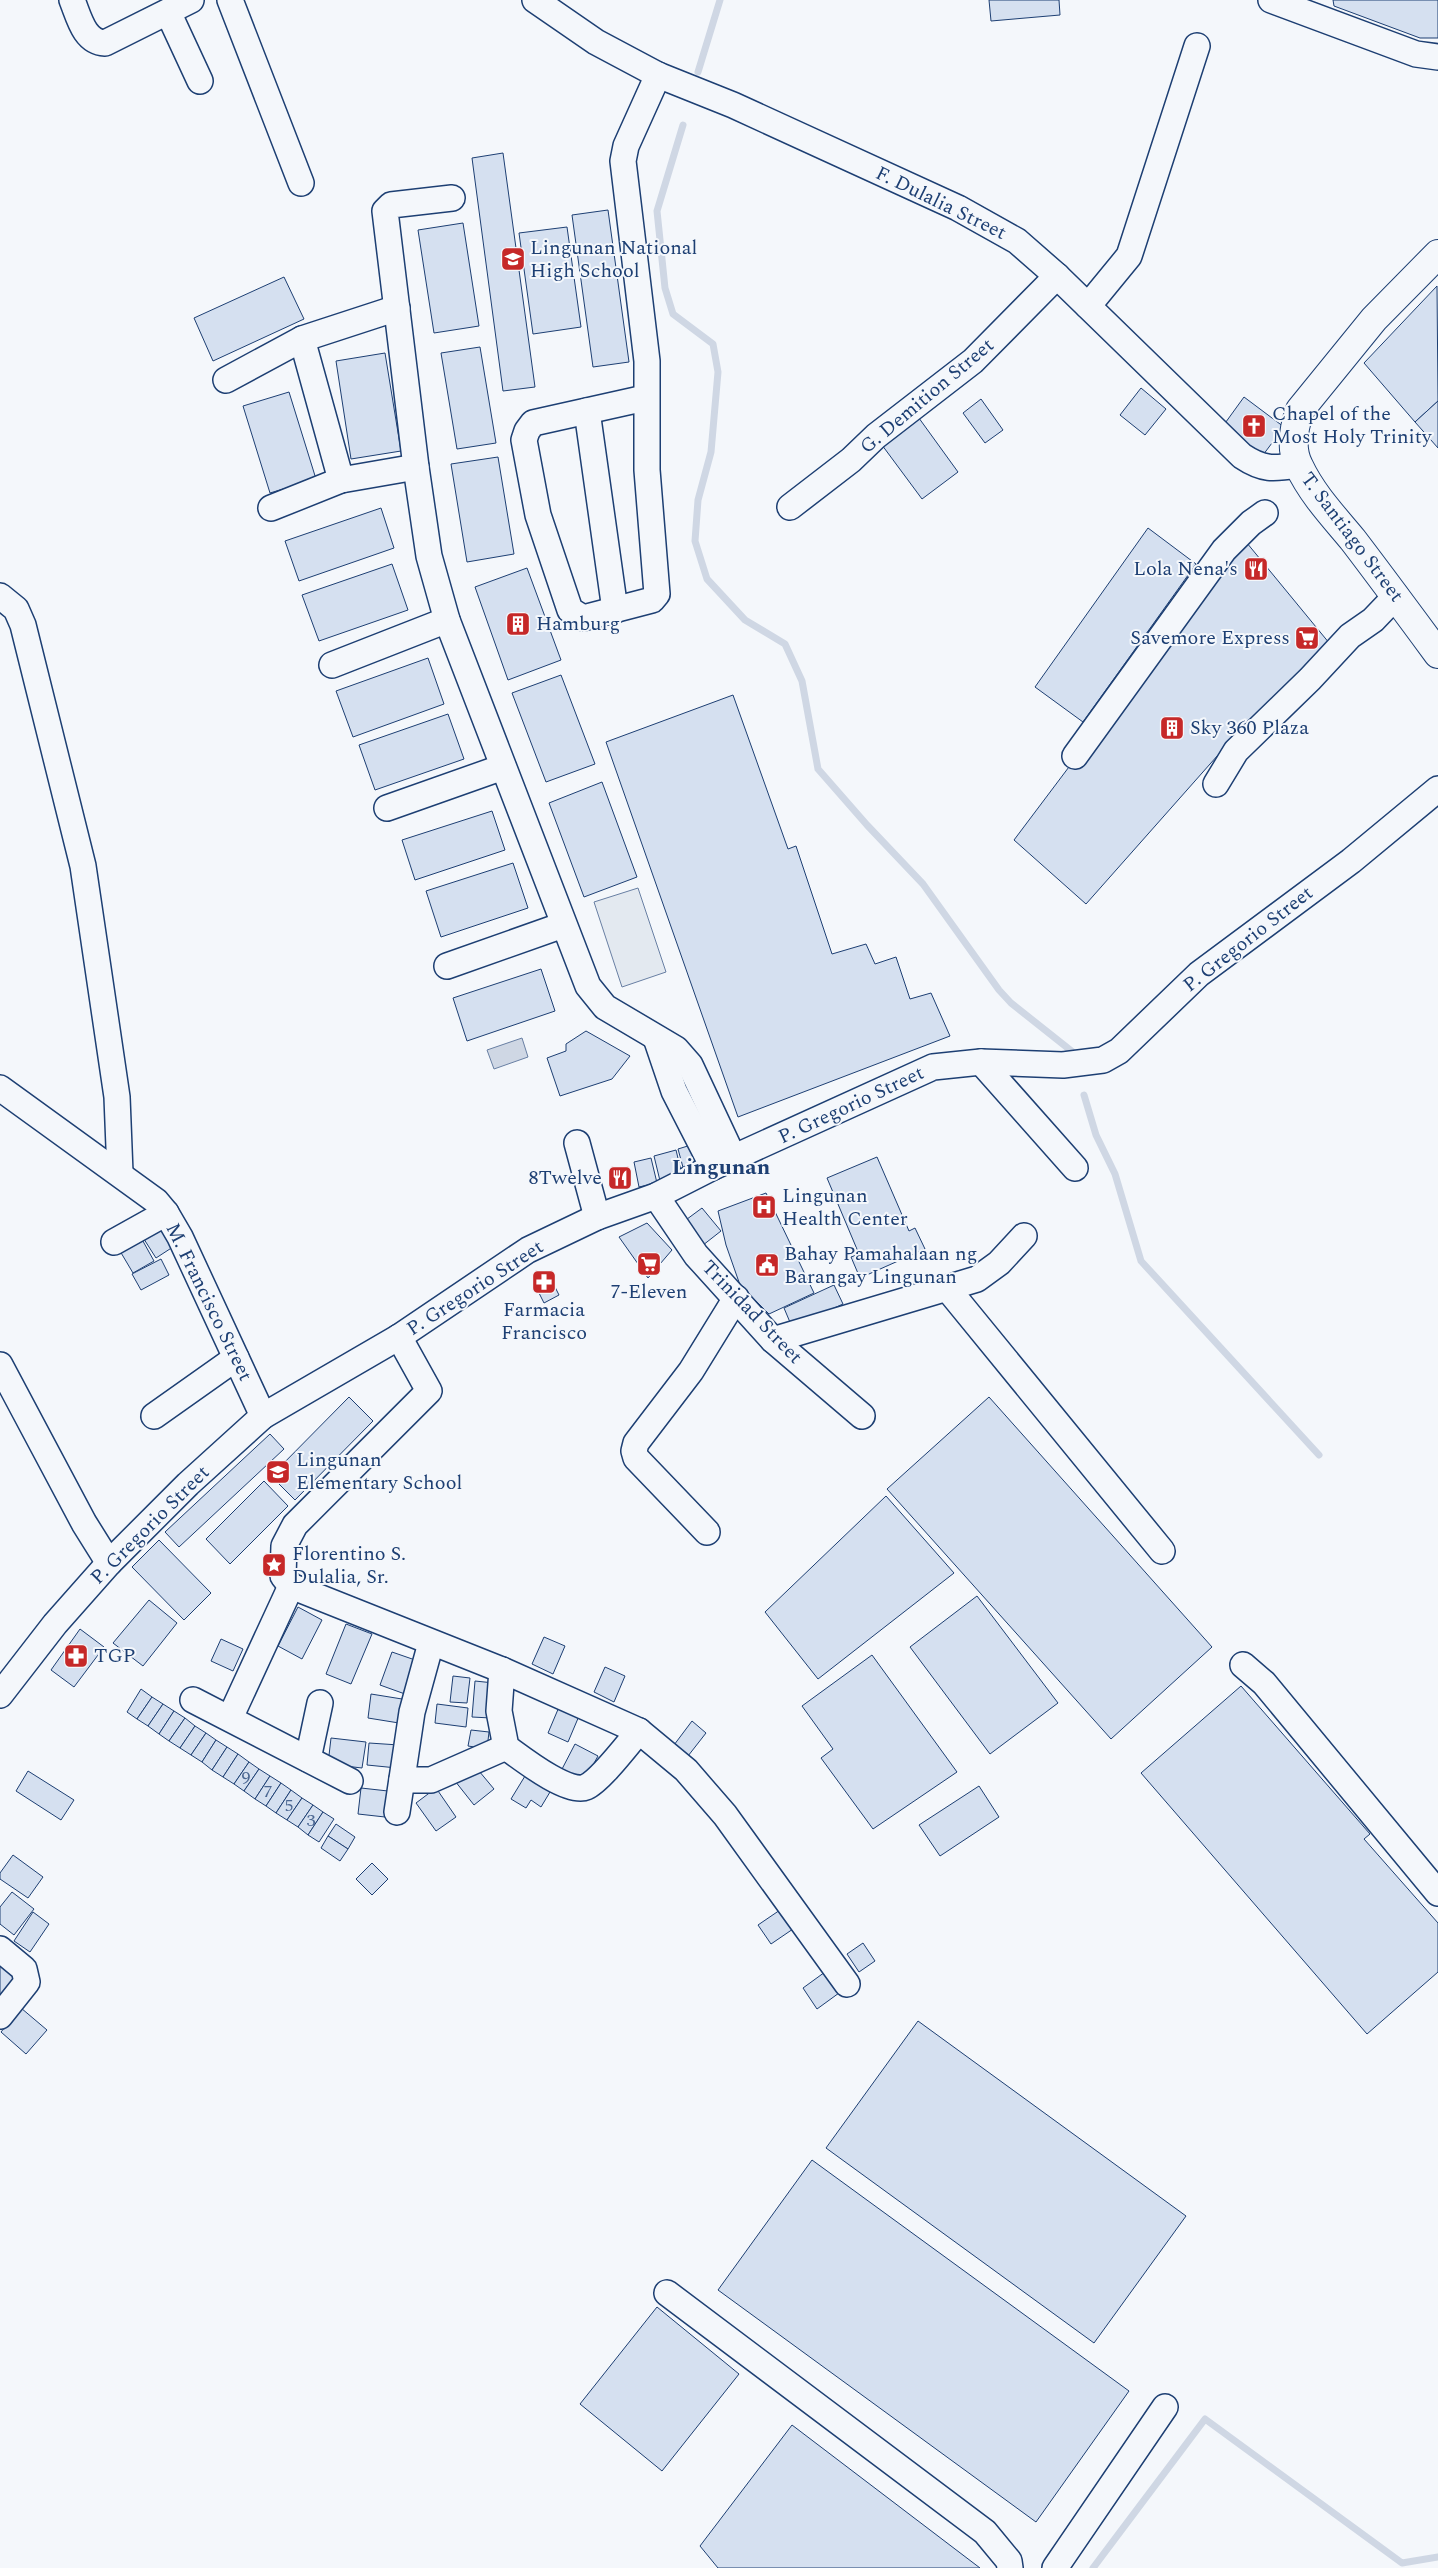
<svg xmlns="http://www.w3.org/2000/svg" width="1438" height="2568" viewBox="0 0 1438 2568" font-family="Spectral,serif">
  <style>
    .green { fill: #e3e9f0; stroke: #687fa3 }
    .water { fill: #cfd7e4; stroke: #687fa3 }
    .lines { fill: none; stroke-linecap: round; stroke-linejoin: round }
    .stream { stroke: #cfd7e4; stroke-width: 7 }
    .building { fill: #d5e0f0; stroke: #1d3f73 }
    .minor-casing { stroke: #1d3f73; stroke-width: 28 }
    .major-casing { stroke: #1d3f73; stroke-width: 30 }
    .minor { stroke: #f4f7fb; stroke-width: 25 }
    .major { stroke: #f4f7fb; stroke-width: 28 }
    .labels { text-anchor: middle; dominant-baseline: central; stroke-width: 4; stroke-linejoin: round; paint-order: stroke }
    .number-label { font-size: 18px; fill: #4b6792 }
    .street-label { font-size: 20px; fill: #1d3f73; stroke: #f4f7fb }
    .poi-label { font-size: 20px; fill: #1d3f73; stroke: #f4f7fb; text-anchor: start }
    .quarter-label { font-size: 22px; font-weight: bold; fill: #1d3f73; stroke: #f4f7fb }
  </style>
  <rect width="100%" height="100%" fill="#f4f7fb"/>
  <polygon class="green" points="638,888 666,972 622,987 594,902"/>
  <polygon class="water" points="522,1038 528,1057 494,1069 487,1050"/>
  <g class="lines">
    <g class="stream">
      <polyline points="698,72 720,0"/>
      <polyline points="683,125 657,211 665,288 673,314 713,344 718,372 711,452 698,500 695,541 707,579 745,620 785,644 802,681 818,769 867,825 923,884 999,990 1011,1003 1074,1053"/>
      <polyline points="1084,1095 1096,1135 1115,1174 1141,1261 1319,1455"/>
      <polyline points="1093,2568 1205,2419 1402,2563 1438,2557"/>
    </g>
  </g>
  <g class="building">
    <polygon points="989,0 1059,0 1060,15 991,21"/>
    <polygon points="1333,0 1438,0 1438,38 1420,38 1334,6"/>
    <polygon points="503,153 535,387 503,391 472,158"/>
    <polygon points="608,210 629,362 593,367 572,215"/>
    <polygon points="463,223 479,326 434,333 418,230"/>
    <polygon points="567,227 581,327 533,334 519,233"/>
    <polygon points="284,277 304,319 213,361 194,318"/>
    <polygon points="1437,286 1438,401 1415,422 1364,363"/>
    <polygon points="480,347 496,443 457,449 441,353"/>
    <polygon points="385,353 401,451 351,459 336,361"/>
    <polygon points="1141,388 1166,409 1145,435 1120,415"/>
    <polygon points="289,392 316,479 270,493 243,406"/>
    <polygon points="1244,397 1284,427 1263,455 1223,426"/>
    <polygon points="981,399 1003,430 985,443 963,413"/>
    <polygon points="1438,401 1438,448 1415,422"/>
    <polygon points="916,414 958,472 922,499 879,441"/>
    <polygon points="498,457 514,554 467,562 451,464"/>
    <polygon points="381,508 394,548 299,581 285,541"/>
    <polygon points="1148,528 1196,564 1083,722 1035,687"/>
    <polygon points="1242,537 1330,644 1218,755 1086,904 1014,840"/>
    <polygon points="392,564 408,610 319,641 302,595"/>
    <polygon points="527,568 561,660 508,680 475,587"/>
    <polygon points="428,658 444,704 353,737 336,691"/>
    <polygon points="561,675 595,764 546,782 512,693"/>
    <polygon points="733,695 788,849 796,846 832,954 866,944 875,964 896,957 910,999 931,993 950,1036 738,1117 606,742"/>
    <polygon points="448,714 464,759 375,790 359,745"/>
    <polygon points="602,782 637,877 584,897 549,803"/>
    <polygon points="492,811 505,850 415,880 402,840"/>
    <polygon points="513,863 528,908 441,937 426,891"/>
    <polygon points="541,969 555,1011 467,1041 453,998"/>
    <polygon points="586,1031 630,1056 612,1079 560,1096 547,1058 566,1051 566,1044"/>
    <polygon points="691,1145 697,1167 684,1171 678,1149"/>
    <polygon points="676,1150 683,1179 661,1185 654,1156"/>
    <polygon points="877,1157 909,1231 915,1228 925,1249 860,1278 851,1257 859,1254 827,1178"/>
    <polygon points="651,1158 657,1183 639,1187 634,1162"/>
    <polygon points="626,1170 629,1180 613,1185 610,1176"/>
    <polygon points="766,1193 814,1293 769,1314 740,1285 726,1245 718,1211"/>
    <polygon points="702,1208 721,1231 698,1249 679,1225"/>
    <polygon points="163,1223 176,1245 156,1258 142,1236"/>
    <polygon points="647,1223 672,1250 648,1278 619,1237"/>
    <polygon points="139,1234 154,1261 133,1273 117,1246"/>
    <polygon points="161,1259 169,1275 141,1290 132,1274"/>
    <polygon points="549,1275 559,1295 544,1303 534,1283"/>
    <polygon points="834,1285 843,1304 792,1327 784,1308"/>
    <polygon points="349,1397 373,1421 295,1500 271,1476"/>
    <polygon points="989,1397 1212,1647 1111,1739 887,1489"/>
    <polygon points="270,1434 284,1449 179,1547 165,1532"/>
    <polygon points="264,1481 288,1506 230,1564 206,1539"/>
    <polygon points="886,1496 954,1573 818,1679 765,1612"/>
    <polygon points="159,1540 211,1593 184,1620 132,1567"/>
    <polygon points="977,1596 1058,1703 990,1754 910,1647"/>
    <polygon points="149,1600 177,1623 143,1666 113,1643"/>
    <polygon points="298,1607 322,1620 302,1659 278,1646"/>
    <polygon points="346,1624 372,1634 351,1684 326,1674"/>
    <polygon points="80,1629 104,1647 74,1687 51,1670"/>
    <polygon points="544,1637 565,1646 553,1674 532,1664"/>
    <polygon points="221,1639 243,1649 233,1671 211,1661"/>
    <polygon points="392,1652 418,1661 405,1694 380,1685"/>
    <polygon points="872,1655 957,1772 873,1829 821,1758 833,1749 802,1706"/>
    <polygon points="605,1667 625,1676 614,1702 594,1692"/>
    <polygon points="453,1676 470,1678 467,1703 450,1702"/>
    <polygon points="475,1681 494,1683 491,1718 472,1717"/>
    <polygon points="1241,1686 1370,1834 1364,1839 1438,1923 1438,1972 1367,2034 1141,1773"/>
    <polygon points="141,1689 152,1697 137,1719 127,1712"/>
    <polygon points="371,1694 402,1699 399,1723 368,1718"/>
    <polygon points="152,1697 163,1704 148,1726 137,1719"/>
    <polygon points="163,1704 174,1711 159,1734 148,1726"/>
    <polygon points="437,1704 468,1708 466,1727 435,1723"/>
    <polygon points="559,1707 579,1716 568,1742 548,1733"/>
    <polygon points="174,1711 185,1718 169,1741 159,1734"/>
    <polygon points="185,1718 195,1726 180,1748 169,1741"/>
    <polygon points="692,1721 706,1733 688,1756 674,1745"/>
    <polygon points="195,1726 206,1733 191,1755 180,1748"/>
    <polygon points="471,1730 489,1732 487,1749 468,1746"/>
    <polygon points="206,1733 216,1740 202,1762 191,1755"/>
    <polygon points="331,1738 366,1742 362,1768 328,1764"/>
    <polygon points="216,1740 227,1747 212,1770 202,1762"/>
    <polygon points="369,1743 399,1745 397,1768 367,1765"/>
    <polygon points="575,1744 598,1756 588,1774 576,1777 561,1771"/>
    <polygon points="227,1747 238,1754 223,1777 212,1770"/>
    <polygon points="238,1754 249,1762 234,1784 223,1777"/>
    <polygon points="249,1762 259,1769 244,1791 234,1784"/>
    <polygon points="474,1765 494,1789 474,1805 455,1781"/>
    <polygon points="259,1769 270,1776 255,1799 244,1791"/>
    <polygon points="28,1771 74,1800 61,1820 16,1791"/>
    <polygon points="270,1776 281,1783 266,1806 255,1799"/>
    <polygon points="525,1776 550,1792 541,1807 531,1800 526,1808 511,1799"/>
    <polygon points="281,1783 291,1790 276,1813 266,1806"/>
    <polygon points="979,1786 999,1817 940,1856 919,1825"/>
    <polygon points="361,1788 388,1791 385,1817 358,1814"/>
    <polygon points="436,1788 456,1817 436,1831 416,1803"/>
    <polygon points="291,1790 302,1798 287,1820 276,1813"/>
    <polygon points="302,1798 313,1805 298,1827 287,1820"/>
    <polygon points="313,1805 323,1812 308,1835 298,1827"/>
    <polygon points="323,1812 334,1819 319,1842 308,1835"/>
    <polygon points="336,1824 355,1837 348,1849 328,1836"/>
    <polygon points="328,1836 348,1849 340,1861 321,1848"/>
    <polygon points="13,1855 43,1877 28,1898 0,1879 0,1873"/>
    <polygon points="372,1863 388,1879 372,1895 356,1879"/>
    <polygon points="12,1892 34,1909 14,1935 0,1924 0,1907"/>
    <polygon points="780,1910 793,1929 771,1944 758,1925"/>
    <polygon points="33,1912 49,1924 30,1952 14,1941"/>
    <polygon points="863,1943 875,1961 859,1972 847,1954"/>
    <polygon points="0,1963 16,1975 0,1998"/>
    <polygon points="825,1972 839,1993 817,2009 803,1988"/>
    <polygon points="21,2008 47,2030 26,2054 1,2032"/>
    <polygon points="918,2021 1186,2216 1094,2343 826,2148"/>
    <polygon points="812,2160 1129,2391 1036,2522 718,2290"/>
    <polygon points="657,2307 739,2374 662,2471 580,2404"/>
    <polygon points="792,2425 980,2568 718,2568 700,2546"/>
  </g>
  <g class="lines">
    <defs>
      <g id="minor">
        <path d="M72 0C79 17 84 42 105 43L191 0"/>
        <polyline points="230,0 301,183"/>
        <path d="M535 0 596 42 658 75 733 105 958 208 1017 241 1057 276 1242 456C1263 470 1273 469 1298 465"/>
        <polyline points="1271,0 1416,54 1438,57"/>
        <polyline points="168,12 200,81"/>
        <polyline points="452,198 391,205 385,211 416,467 429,556 447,620 588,986 605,1007 676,1049 690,1065 734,1159"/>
        <polyline points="1088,306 1129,256 1197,46"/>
        <polyline points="302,339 341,480"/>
        <polyline points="226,380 302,339 397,308"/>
        <polyline points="645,398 533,423 527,431 524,440 538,515 570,610 583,618 652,600 657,594 647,470 647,361 623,161 626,146 658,75"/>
        <polyline points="587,411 615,610"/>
        <polyline points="790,507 851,460 876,436 973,361 1057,276"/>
        <polyline points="271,508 341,480 416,467"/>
        <polyline points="0,596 16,609 23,625 83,866 117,1097 120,1173"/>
        <polyline points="332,665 447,620"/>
        <polyline points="1075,756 1224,550 1251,523 1265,513"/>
        <polyline points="1216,784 1236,751 1310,679 1350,636 1373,620 1396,596"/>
        <polyline points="387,808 503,767"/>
        <polyline points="447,966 563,925"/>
        <polyline points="656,1038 674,1091 713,1167"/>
        <polyline points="981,1062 1075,1168"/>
        <polyline points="0,1088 156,1201 166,1213 180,1237 263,1416"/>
        <polyline points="577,1143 597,1217"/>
        <polyline points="656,1196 696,1255 773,1340 862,1416"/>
        <polyline points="114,1242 166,1213"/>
        <polyline points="947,1288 1162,1551"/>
        <polyline points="399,1337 429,1391 295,1525 284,1546 283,1576 291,1586 502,1670 639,1731 686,1770 725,1815 847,1984"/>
        <polyline points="773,1340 977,1279 999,1263 1024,1236"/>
        <polyline points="0,1365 84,1523 109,1563"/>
        <polyline points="154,1416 236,1358"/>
        <polyline points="707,1532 636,1458 634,1451 636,1443 691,1371 736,1298"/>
        <polyline points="1243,1665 1264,1683 1438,1893"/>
        <path d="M502 1670 499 1711 506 1747C520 1757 568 1795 586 1787 600 1781 628 1744 639 1731"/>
        <polyline points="0,1695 55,1624 109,1563 188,1484 263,1416 399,1337 528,1250 597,1217 656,1196 713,1167 933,1067 981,1062 1063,1065 1103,1060 1119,1051 1199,974 1351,861 1438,789"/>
        <polyline points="193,1700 350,1781"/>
        <polyline points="230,1718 291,1586"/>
        <polyline points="308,1759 320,1703"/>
        <polyline points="402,1780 431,1780 506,1747"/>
        <polyline points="397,1812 412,1712 431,1643"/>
        <polyline points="0,1949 24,1969 27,1982 0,2016"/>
        <polyline points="667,2293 985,2532 1009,2561 1010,2568"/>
        <polyline points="1055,2568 1165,2407"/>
      </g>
      <path id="major" d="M1438 254 1374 319 1300 410C1294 427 1290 449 1299 466 1312 494 1334 517 1353 540 1382 578 1410 616 1438 654"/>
    </defs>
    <use href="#minor" class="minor-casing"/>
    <use href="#major" class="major-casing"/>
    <use href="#minor" class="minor"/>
    <use href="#major" class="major"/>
  </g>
  <defs>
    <symbol id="school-square" viewBox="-11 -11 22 22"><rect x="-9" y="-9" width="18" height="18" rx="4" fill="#c62828" stroke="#f4f7fb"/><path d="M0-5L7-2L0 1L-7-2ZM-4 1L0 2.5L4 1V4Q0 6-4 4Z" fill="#fff"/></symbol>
    <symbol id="church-square" viewBox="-11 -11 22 22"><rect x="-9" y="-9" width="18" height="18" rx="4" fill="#c62828" stroke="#f4f7fb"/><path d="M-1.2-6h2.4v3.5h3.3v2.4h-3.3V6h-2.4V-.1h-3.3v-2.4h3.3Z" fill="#fff"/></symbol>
    <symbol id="restaurant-square" viewBox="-11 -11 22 22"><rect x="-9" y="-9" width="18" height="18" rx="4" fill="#c62828" stroke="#f4f7fb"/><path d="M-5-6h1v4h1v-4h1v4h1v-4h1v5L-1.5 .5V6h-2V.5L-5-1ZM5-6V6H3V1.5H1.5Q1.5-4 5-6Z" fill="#fff"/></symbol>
    <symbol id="building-square" viewBox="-11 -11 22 22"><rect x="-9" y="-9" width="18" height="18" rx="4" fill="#c62828" stroke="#f4f7fb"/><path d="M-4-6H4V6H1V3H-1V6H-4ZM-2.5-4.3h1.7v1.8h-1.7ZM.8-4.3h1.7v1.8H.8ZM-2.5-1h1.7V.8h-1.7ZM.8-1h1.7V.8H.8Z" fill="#fff"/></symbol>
    <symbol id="supermarket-square" viewBox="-11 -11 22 22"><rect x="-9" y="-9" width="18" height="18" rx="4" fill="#c62828" stroke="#f4f7fb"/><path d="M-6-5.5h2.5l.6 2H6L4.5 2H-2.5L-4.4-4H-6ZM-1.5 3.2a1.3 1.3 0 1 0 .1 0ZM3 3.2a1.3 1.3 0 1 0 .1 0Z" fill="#fff"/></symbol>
    <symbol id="hospital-square" viewBox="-11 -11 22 22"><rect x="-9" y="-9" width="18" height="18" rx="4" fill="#c62828" stroke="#f4f7fb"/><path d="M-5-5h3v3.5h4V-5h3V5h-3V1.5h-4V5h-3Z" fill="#fff"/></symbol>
    <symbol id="civic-square" viewBox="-11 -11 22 22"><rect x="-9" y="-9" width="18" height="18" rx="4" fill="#c62828" stroke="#f4f7fb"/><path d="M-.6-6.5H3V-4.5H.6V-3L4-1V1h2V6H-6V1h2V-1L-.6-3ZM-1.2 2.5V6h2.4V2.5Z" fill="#fff"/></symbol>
    <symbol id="pharmacy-square" viewBox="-11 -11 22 22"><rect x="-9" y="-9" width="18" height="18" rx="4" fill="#c62828" stroke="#f4f7fb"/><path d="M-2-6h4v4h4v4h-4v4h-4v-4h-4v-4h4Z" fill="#fff"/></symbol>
    <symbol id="sight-square" viewBox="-11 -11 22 22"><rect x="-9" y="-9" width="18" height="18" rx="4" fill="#c62828" stroke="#f4f7fb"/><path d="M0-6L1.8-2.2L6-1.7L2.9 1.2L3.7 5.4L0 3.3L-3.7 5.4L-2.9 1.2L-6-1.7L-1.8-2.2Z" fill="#fff"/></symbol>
  </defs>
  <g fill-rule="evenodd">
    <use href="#school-square" x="499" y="245" width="28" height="28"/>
    <use href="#church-square" x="1240" y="412" width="28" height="28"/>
    <use href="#restaurant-square" x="1242" y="555" width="28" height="28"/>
    <use href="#building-square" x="504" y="610" width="28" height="28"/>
    <use href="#supermarket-square" x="1293" y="624" width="28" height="28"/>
    <use href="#building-square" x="1158" y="714" width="28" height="28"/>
    <use href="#restaurant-square" x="606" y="1164" width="28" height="28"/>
    <use href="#hospital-square" x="750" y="1193" width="28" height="28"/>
    <use href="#supermarket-square" x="635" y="1250" width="28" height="28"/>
    <use href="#civic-square" x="753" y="1251" width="28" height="28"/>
    <use href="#pharmacy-square" x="530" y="1268" width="28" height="28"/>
    <use href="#school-square" x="264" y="1458" width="28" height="28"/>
    <use href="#sight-square" x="260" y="1551" width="28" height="28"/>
    <use href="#pharmacy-square" x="62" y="1642" width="28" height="28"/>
  </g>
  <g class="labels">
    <g class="number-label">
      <text x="246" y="1777">9</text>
      <text x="268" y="1791">7</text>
      <text x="289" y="1805">5</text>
      <text x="311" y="1820">3</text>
    </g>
    <g class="street-label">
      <text transform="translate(941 203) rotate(26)">F. Dulalia Street</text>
      <text transform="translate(927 396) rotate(-40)">G. Demition Street</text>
      <text transform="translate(1352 537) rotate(53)">T. Santiago Street</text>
      <text transform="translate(1248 939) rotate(-38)">P. Gregorio Street</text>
      <text transform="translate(851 1105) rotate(-25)">P. Gregorio Street</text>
      <text transform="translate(475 1288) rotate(-33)">P. Gregorio Street</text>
      <text transform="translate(209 1302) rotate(64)">M. Francisco Street</text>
      <text transform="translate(752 1312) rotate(46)">Trinidad Street</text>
      <text transform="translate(150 1525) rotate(-45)">P. Gregorio Street</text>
    </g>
    <g class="poi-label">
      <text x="530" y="248">Lingunan National<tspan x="530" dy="23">High School</tspan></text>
      <text x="1272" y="414">Chapel of the<tspan x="1272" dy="23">Most Holy Trinity</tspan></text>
      <text x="1238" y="569" text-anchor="end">Lola Nena's</text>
      <text x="536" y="624">Hamburg</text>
      <text x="1290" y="638" text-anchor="end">Savemore Express</text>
      <text x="1190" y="728">Sky 360 Plaza</text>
      <text x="602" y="1178" text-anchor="end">8Twelve</text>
      <text x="782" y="1196">Lingunan<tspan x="782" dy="23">Health Center</tspan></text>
      <text x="784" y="1254">Bahay Pamahalaan ng<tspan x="784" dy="23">Barangay Lingunan</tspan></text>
      <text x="649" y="1292" text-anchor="middle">7-Eleven</text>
      <text x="544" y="1310" text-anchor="middle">Farmacia<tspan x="544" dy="23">Francisco</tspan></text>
      <text x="296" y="1460">Lingunan<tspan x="296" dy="23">Elementary School</tspan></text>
      <text x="292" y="1554">Florentino S.<tspan x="292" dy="23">Dulalia, Sr.</tspan></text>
      <text x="94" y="1656">TGP</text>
    </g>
    <g class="quarter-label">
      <text x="721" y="1167">Lingunan</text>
    </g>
  </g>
</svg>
